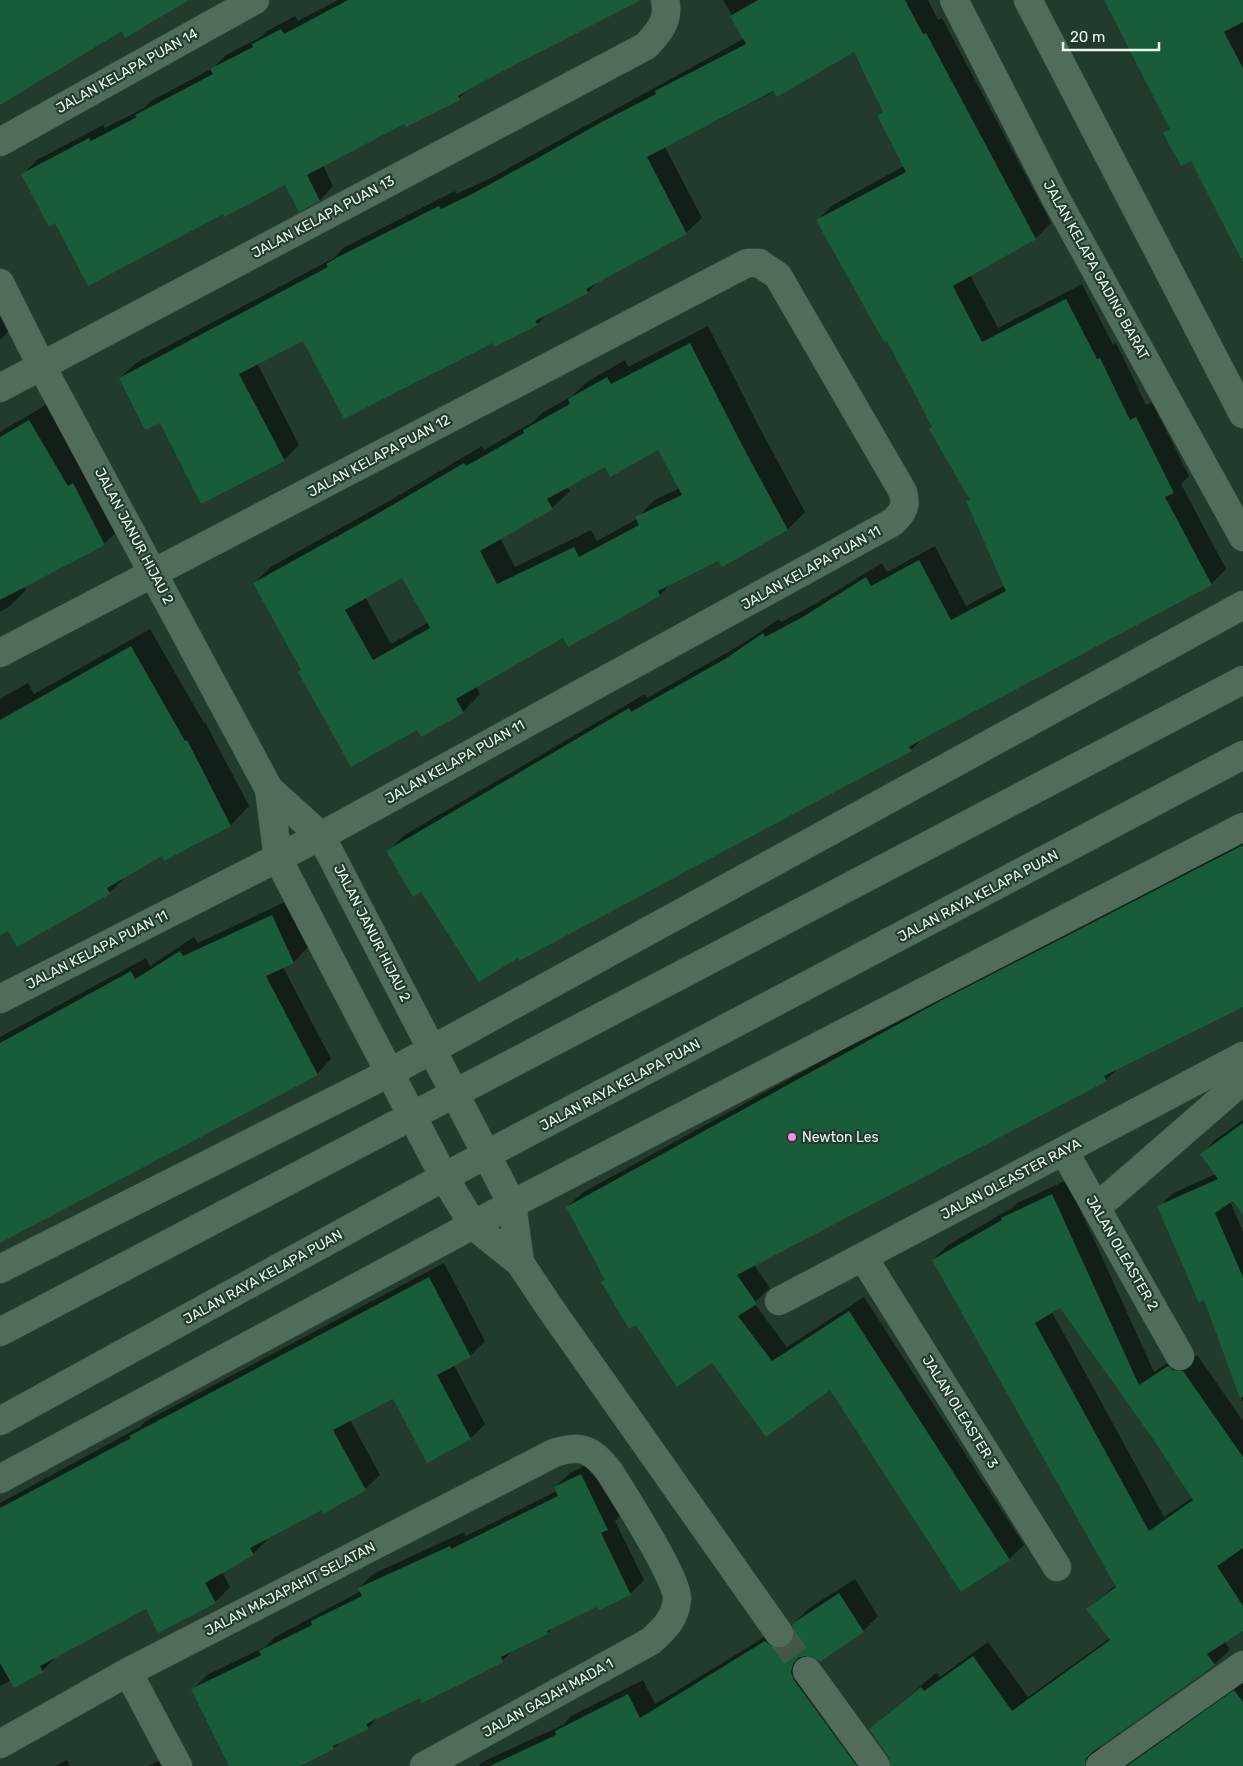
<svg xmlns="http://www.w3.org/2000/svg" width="1243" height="1766" viewBox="0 0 1243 1766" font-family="Rubik,sans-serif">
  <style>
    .shadow { fill: #0007; fill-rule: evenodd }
    .building { fill: #195c39; fill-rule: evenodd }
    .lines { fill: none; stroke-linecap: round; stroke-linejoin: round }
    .minor-tunnel { stroke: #415849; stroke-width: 28; stroke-dasharray: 28 14; stroke-linecap: butt }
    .minor-casing { stroke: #405649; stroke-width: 29 }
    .minor { stroke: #526c5b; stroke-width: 28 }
    .poi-dot { fill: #f888ea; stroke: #233b2c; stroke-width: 2 }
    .labels { text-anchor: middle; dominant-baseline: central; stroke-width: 4.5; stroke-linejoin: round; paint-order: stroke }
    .street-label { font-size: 14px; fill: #ebf9ef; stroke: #233b2c }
    .poi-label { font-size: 14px; fill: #ebf9ef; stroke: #233b2c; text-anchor: start }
  </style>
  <rect width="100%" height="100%" fill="#233b2c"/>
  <g class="shadow">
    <polygon points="338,0 632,0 471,87 459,98 405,122 323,165 333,186 320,200 300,210 286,184 223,213 56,222 23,174 37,160 103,125 105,128 144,108 151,101 213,68 226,55 261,37 267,31 295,16 298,21"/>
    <polygon points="723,0 928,0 938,20 942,18 1051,223 1036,238 970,275 998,328 1082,284 1113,345 1116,343 1146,405 1152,402 1189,476 1181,484 1226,569 1211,584 924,737 911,750 421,891 388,851 403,836 645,694 647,698 742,644 779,619 781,622 817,603 882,563 887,572 935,546 966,606 1005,585 967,502 971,499 887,339 818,220 833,205 904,166 878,116 884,110 854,50 665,147 702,218 686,233 599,280 588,292 549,312 537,324 494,341 304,339 257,363 299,445 284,460 160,421 120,378 136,363 334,258 343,248 455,191 456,194 489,179 745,38"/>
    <polygon points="1106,0 1243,0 1243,264 1192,159 1165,133 1171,127"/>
    <polygon points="0,316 9,331 0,340"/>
    <path d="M708 326 759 427 805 512 788 529 722 565 719 560 672 582 660 595 569 645 564 636 476 686 480 694 463 712 418 728 302 669 254 583 272 566 391 500 482 446 484 450 533 422 542 413 572 396 587 382 625 360 628 367ZM658 449 680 488 654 500 637 519 597 541 591 530 515 567 500 538 552 508 570 491 567 487 605 465ZM403 576 429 622 391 644 365 597Z"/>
    <polygon points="46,405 121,528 104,544 24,586 26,590 10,606 0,612 0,432"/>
    <polygon points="150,629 204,723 205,722 249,806 231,825 165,859 162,854 126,876 109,893 0,934 0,699 28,683 34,694"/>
    <polygon points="1243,839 1243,1005 1119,1067 1106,1080 754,1265 770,1288 754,1303 787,1347 864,1297 1024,1545 1009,1559 831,1388 712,1362 606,1279 567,1207 582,1193 958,986"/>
    <polygon points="287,901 308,947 294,962 283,967 331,1059 317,1074 0,1242 0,1037 146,958 150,966 194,937 198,943"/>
    <polygon points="1243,1120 1243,1192 1230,1201 1243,1232 1243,1402 1205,1299 1159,1207 1173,1193 1216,1174 1202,1154 1215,1140"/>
    <path d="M1067 1180 1154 1372 1184 1352 1188 1355 1198 1356 1243 1421V1629L1224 1641 1230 1649 1215 1664 1100 1745 1099 1752 1111 1766H893L890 1756 870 1729 936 1673 940 1677 988 1642 1028 1697 1110 1638 1088 1609 1116 1585 933 1260 948 1245 1012 1208 1017 1203ZM1061 1306 1152 1435 1193 1497 1164 1517 1052 1312Z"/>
    <polygon points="444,1263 485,1341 470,1356 454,1365 485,1424 471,1438 393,1397 350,1420 380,1475 365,1489 322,1508 267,1537 268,1539 253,1554 222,1572 230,1587 215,1602 146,1608 57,1656 42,1671 11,1680 0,1686 0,1503 140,1427 146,1421"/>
    <polygon points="595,1460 622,1514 615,1521 644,1580 630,1594 598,1605 555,1625 548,1633 514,1649 502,1661 420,1696 379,1716 368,1728 341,1741 334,1748 296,1766 229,1766 193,1689 207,1675 265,1647 275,1637 361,1591 359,1588 373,1574 464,1532 466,1536 557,1491 555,1487 570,1473"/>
    <polygon points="855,1579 878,1616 863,1631 813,1655 806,1655 806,1658 887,1766 479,1766 482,1762 563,1725 571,1716 643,1680 655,1704 781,1627 788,1633 795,1634 793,1624 808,1609"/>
    <polygon points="1243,1681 1243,1766 1120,1766"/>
    <polygon points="67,1760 70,1766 55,1766"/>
    <polygon points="161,1760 164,1766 148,1766"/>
  </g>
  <g class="building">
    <polygon points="0,0 189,0 125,38 122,31 0,105"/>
    <polygon points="348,0 641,0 482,82 458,96 460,100 406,127 404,124 307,175 320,201 299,212 285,185 224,217 223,214 88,286 55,223 49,227 21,174 89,138 91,141 137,117 135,115 213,74 210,69 253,47 252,44 281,29 284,34"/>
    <polygon points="758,0 905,0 923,34 926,33 1036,239 953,286 982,342 1066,299 1097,359 1100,358 1130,420 1136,417 1174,493 1165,497 1212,585 928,736 909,747 912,751 885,765 519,961 518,958 479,982 421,892 413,897 386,851 629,708 631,712 725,659 763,633 765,637 801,618 866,577 871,586 919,560 951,620 1006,591 966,501 970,500 929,429 932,427 887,341 884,342 816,220 906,172 877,115 883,112 854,52 777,97 773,91 647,157 687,234 586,289 588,293 535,321 538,325 495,347 493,343 344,419 303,341 239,374 285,461 201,504 160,423 145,430 119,378 328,267 326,264 338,257 439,206 441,209 472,194 538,158 598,124 656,94 655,91 684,76 746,44 730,16"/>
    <polygon points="1104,0 1243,0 1243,22 1224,32 1243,68 1243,263 1191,161 1181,166 1163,133 1170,129"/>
    <path d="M690 343 742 445 788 530 722 567 718 561 658 591 660 596 568 647 563 638 456 699 464 713 421 737 417 730 351 767 298 672 301 670 253 583 372 517 464 463 466 466 524 433 523 430 570 404 568 399 607 377 611 384ZM658 450 682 495 635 517 639 525 579 557 574 547 497 584 480 551 553 509 547 499 605 467 610 477ZM402 578 430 628 373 660 345 610Z"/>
    <polygon points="29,420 68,486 73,483 105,545 0,600 0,437"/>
    <polygon points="131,646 185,741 187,740 231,826 164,861 162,856 107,888 110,894 17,947 8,931 0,935 0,720"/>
    <polygon points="1243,845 1243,1007 1104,1076 1107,1081 737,1275 757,1304 738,1316 772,1361 849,1311 1010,1560 961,1592 830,1390 766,1437 712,1363 677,1387 636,1325 629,1329 601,1282 605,1280 566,1207 942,1000"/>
    <polygon points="272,915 294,963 266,976 318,1075 0,1243 0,1043 131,971 135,979 180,951 183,956"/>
    <polygon points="1243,1123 1243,1215 1233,1201 1215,1213 1243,1277 1243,1397 1240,1398 1204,1300 1199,1303 1157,1206 1218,1179 1200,1154"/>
    <path d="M1052 1194 1139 1385 1168 1366 1173 1370 1183 1371 1243 1457V1548L1217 1566 1243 1606V1631L1207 1654 1215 1665 1091 1753 1086 1759 1085 1766H891L889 1757 869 1729 921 1687 924 1691 973 1656 1012 1711 1110 1640 1086 1609 1116 1587 932 1260 1002 1220 1001 1218ZM1060 1308 1151 1436 1193 1500 1149 1531 1035 1323Z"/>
    <polygon points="429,1277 471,1357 437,1375 471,1439 427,1463 393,1399 333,1430 366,1490 323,1514 322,1510 250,1548 254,1555 205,1583 216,1603 158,1633 146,1609 40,1666 43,1672 14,1688 0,1663 0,1508 131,1438 129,1436"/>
    <polygon points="581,1474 608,1530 601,1533 631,1595 599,1610 597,1607 547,1631 548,1634 501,1657 503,1662 459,1685 422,1703 420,1698 366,1724 369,1729 333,1746 334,1749 300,1766 229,1766 191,1689 261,1655 259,1651 312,1625 311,1621 362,1596 358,1588 450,1546 451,1549 558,1496 554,1487"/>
    <polygon points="839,1593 864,1632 820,1662 813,1657 805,1656 798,1658 793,1664 791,1672 794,1680 857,1766 490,1766 556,1735 555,1731 628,1694 640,1718 765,1641 773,1647 781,1648 788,1646 793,1639 794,1631 792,1624"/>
    <polygon points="1234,1690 1243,1702 1243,1766 1127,1766"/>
  </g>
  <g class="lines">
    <polyline class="minor-tunnel" points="779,1633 807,1671"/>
    <defs>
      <g id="minor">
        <polyline points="954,0 1054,195 1243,537"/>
        <polyline points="1028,0 1243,414"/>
        <polyline points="0,142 255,0"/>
        <polyline points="0,283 41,365 269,789 278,859 444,1177 474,1226 520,1263 550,1308 779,1633"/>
        <path d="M0 388 646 46C659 32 670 20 665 0"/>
        <path d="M0 653 747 263H759L778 276 903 492C907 506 903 512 893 522L321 836 0 999"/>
        <polyline points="269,789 321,836 512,1204 520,1263"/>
        <polyline points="1064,1151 1180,1356"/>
        <polyline points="1096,1208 1243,1080"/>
        <polyline points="863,1257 1057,1567"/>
        <polyline points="0,1269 389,1073 1243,605"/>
        <polyline points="779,1301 1243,1056"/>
        <polyline points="0,1332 1243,680"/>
        <polyline points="0,1421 444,1177 1243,755"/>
        <polyline points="0,1479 495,1213 1243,827"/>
        <polyline points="807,1671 876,1766"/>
        <polyline points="128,1672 178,1766"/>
        <path d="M0 1744 128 1672 554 1453C581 1444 592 1449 609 1471 622 1492 680 1582 677 1600 675 1619 664 1629 651 1641L424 1766"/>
        <polyline points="1100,1766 1243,1665"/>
      </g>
    </defs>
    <use href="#minor" class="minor-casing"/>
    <use href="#minor" class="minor"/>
  </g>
  <circle class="poi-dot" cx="792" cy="1137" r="5"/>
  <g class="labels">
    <g class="street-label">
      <text transform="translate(127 71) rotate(-29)">JALAN KELAPA PUAN 14</text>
      <text transform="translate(323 217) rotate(-28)">JALAN KELAPA PUAN 13</text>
      <text transform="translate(1096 270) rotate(61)">JALAN KELAPA GADING BARAT</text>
      <text transform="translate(379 456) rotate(-28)">JALAN KELAPA PUAN 12</text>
      <text transform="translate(134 536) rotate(62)">JALAN JANUR HIJAU 2</text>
      <text transform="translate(811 568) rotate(-29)">JALAN KELAPA PUAN 11</text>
      <text transform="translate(455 762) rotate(-29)">JALAN KELAPA PUAN 11</text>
      <text transform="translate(978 896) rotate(-28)">JALAN RAYA KELAPA PUAN</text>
      <text transform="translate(372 933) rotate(63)">JALAN JANUR HIJAU 2</text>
      <text transform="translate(97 950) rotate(-27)">JALAN KELAPA PUAN 11</text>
      <text transform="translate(620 1085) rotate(-28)">JALAN RAYA KELAPA PUAN</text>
      <text transform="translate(1011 1179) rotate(-28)">JALAN OLEASTER RAYA</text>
      <text transform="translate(1122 1253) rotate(60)">JALAN OLEASTER 2</text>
      <text transform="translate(263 1277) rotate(-29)">JALAN RAYA KELAPA PUAN</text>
      <text transform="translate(960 1412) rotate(58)">JALAN OLEASTER 3</text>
      <text transform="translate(290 1589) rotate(-27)">JALAN MAJAPAHIT SELATAN</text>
      <text transform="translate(548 1698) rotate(-29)">JALAN GAJAH MADA 1</text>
    </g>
    <g class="poi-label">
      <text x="802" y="1137">Newton Les</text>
    </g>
  </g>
  <path d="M1063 42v8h96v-8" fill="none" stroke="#ebf9ef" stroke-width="2.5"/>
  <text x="1070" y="42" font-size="15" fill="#ebf9ef" stroke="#233b2c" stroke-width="4" paint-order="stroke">20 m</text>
</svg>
